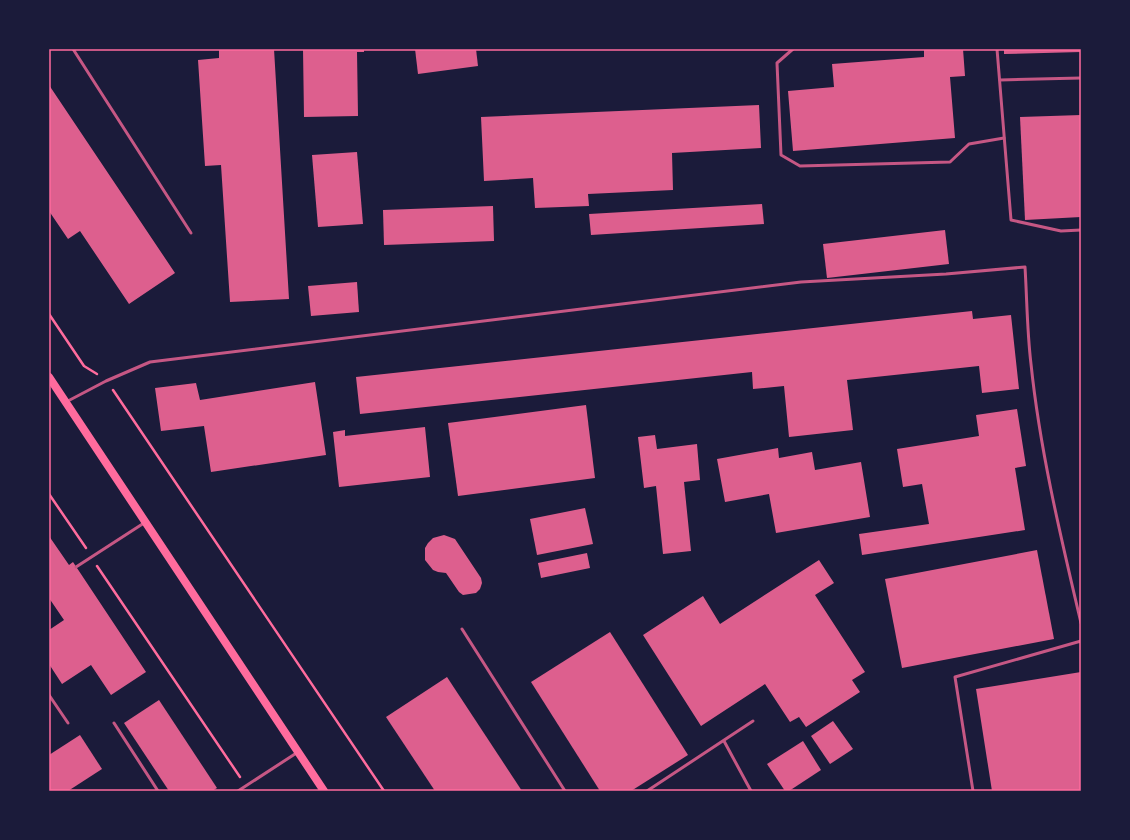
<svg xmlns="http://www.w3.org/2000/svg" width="1130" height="840" viewBox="0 0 1130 840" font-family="'IBM Plex Sans',sans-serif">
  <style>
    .building { fill: #dd5f8e }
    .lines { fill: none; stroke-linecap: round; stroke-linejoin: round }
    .path { stroke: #ff6b9d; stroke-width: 2.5 }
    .service { stroke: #c65784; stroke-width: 3 }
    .secondary { stroke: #ff6b9d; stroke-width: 8 }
    .neatline { fill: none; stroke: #ff6b9d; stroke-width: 1.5 }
  </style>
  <rect width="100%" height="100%" fill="#1b1b3a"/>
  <g class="building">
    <polygon points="219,49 274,49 289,299 230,302 221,165 205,166 198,60 219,58"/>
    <polygon points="303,49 364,49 364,52 357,52 358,116 304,117"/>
    <polygon points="415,49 476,49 478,66 418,74"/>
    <polygon points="924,49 963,49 965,76 950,77 955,138 793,151 788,91 834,87 832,64 924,57"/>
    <polygon points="1004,49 1081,49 1081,52 1004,54"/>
    <polygon points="49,85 175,273 129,304 80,231 68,239 49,211"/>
    <polygon points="759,105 761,148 672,153 673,190 588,194 589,206 535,208 533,178 484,181 481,117"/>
    <polygon points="1081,115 1081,217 1025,220 1020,117"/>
    <polygon points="357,152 363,224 318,227 312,155"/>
    <polygon points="762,204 764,224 591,235 589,214"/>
    <polygon points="493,206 494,241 384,245 383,210"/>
    <polygon points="945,230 949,264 827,278 823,244"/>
    <polygon points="357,282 359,312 311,316 308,286"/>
    <polygon points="972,311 973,319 1011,315 1019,389 982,393 979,366 847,380 853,430 789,437 784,386 753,389 752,372 360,414 356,377"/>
    <polygon points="315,382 326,455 211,472 204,426 161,431 155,388 196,383 200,400"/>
    <polygon points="586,405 595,478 458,496 448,423"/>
    <polygon points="1017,409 1026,466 1015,468 1025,530 862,555 859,534 929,524 922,484 903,487 897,449 979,436 976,415"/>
    <polygon points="425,427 430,477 339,487 333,432 345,430 345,436"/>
    <polygon points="655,435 657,449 697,444 700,480 684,482 691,551 663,554 656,486 644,488 638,437"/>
    <polygon points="778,448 779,458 812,452 815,470 861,462 870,517 776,533 769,494 725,502 717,459"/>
    <polygon points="585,508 593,544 537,555 530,519"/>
    <polygon points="444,535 455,539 481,578 482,583 480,589 476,593 463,595 459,592 446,573 438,572 433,570 425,560 425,548 428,543 433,538"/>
    <polygon points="49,536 69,565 73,562 146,672 111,695 91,665 62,684 49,664 49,630 64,620 49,598"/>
    <polygon points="1037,550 1054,639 902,668 885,579"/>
    <polygon points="587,553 590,568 541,578 538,563"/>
    <polygon points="819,560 834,583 815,595 865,672 852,680 860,692 806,727 799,717 790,722 765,684 701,726 643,635 703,596 720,624"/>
    <polygon points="610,632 688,755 631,791 600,791 531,682"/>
    <polygon points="1081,672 1081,791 992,791 976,689"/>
    <polygon points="447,677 522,791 435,791 386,717"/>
    <polygon points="159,700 217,788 212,791 169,791 124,723"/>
    <polygon points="833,721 853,749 830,764 811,736"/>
    <polygon points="80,735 102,769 68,791 49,791 49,755"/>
    <polygon points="803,741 821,770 789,791 785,791 767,764"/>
  </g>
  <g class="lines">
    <g class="path">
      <polyline points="49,314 84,366 97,374"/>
      <polyline points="113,390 384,791"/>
      <polyline points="49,494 86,548"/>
      <polyline points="97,566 240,777"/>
    </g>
    <g class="service">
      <polyline points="73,49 191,233"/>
      <polyline points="793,49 777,63 781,155 800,166 950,162 969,144 1004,138"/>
      <polyline points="997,49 1011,220 1061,231 1081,230"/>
      <polyline points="1000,80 1081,78"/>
      <path d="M66 402 106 381 150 362 801 282 946 274 1025 267C1027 299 1027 331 1031 364 1040 451 1061 538 1081 623"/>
      <polyline points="76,567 144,523"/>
      <polyline points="462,629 565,791"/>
      <polyline points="49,695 68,723"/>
      <polyline points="114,723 158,791"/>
      <polyline points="724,741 751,791"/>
      <polyline points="238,791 298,752"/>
      <polyline points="647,791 753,721"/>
      <polyline points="973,791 955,677 1081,641"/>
    </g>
    <polyline class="secondary" points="49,377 324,791"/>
  </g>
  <rect width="1130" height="840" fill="none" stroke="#1b1b3a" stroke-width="100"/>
  <rect x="50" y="50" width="1030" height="740" class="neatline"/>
</svg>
